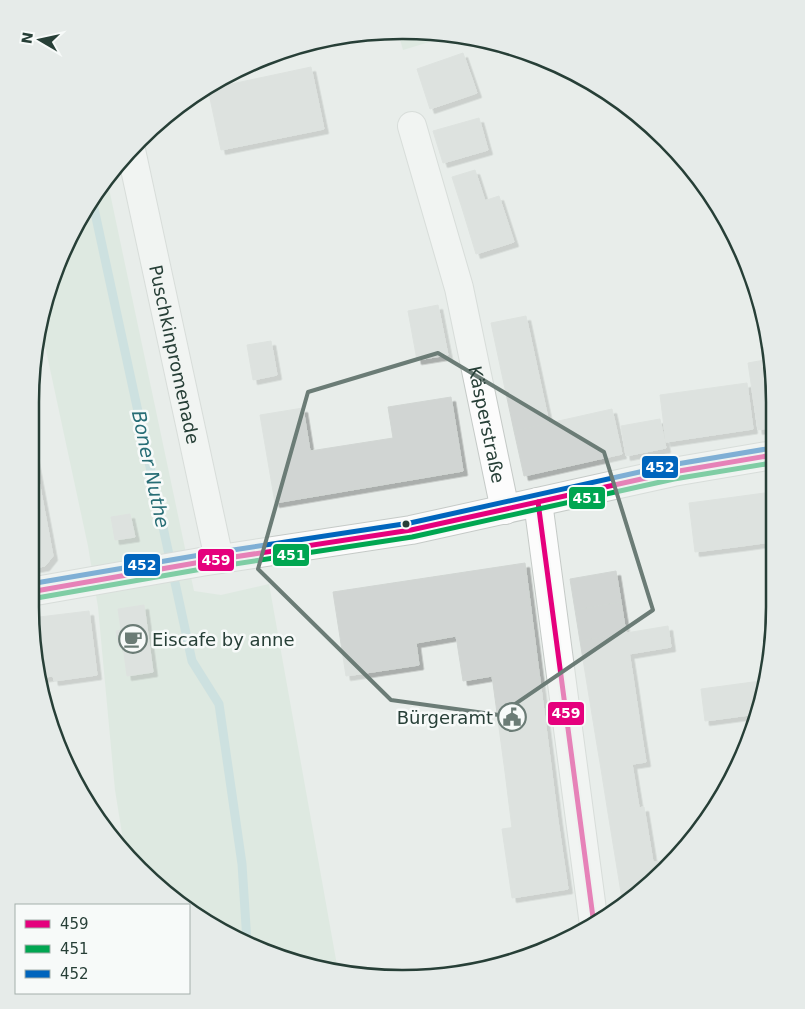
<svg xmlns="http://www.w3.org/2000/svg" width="805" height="1009" viewBox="0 0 805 1009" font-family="'DejaVu Sans',sans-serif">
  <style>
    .green { fill: #d3e4d7 }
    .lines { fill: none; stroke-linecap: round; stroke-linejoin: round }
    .stream { stroke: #aed3d5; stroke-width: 9 }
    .building { fill: #d1d5d3; stroke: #d1d6d3; filter: url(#shadow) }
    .minor-casing { stroke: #c5cac7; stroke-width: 30 }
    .minor { stroke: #fcfcfc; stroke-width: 28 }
    .bus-1-casing { stroke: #f7faf9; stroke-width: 9 }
    .bus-2-casing { stroke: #f7faf9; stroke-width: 9 }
    .bus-3-casing { stroke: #f7faf9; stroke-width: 9 }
    .bus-1 { stroke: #e5007d; stroke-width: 5 }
    .bus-2 { stroke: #00a651; stroke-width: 5 }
    .bus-3 { stroke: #0065bd; stroke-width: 5 }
    .marked { fill: none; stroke: #6b7c76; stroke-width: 4; stroke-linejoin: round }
    .bus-dot { fill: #273f37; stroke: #f7faf9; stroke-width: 2 }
    .labels { text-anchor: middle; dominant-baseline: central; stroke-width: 5; stroke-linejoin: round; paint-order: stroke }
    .street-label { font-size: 18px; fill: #273f37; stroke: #f7faf9 }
    .poi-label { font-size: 18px; fill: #273f37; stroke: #f7faf9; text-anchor: start }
    .water-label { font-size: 19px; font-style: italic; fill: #276d75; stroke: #f7faf9 }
    .rim { fill: none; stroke: #273f37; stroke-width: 2.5 }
    .line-badge { stroke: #f7faf9; stroke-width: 2 }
    .badge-label { font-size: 14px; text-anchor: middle; font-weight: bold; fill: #fff }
  </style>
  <defs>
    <filter id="shadow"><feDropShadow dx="4.5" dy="4.5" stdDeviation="0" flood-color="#0004"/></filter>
  </defs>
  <rect width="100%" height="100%" fill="#e8edea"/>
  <g class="green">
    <polygon points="427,31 452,35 403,50 398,32"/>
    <polygon points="107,179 194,591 221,595 269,584 338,971 306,966 216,929 189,908 189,905 185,905 139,870 125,852 115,790 98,607 88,546 41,327 50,282 80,217"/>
  </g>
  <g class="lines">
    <polyline class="stream" points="92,199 192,661 219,704 242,864 247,942"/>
  </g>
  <g class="building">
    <polygon points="463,53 477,93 430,109 417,69"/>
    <polygon points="311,67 324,129 221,150 208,89"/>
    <polygon points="479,118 488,150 443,163 433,131"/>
    <polygon points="475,170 485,201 462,208 452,177"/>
    <polygon points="499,196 514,242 476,254 462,208"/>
    <polygon points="438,305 448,355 417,360 408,311"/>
    <polygon points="526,316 549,423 514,431 491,323"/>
    <polygon points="271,341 277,375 253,380 247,345"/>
    <polygon points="770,359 774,378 773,427 758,430 748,363"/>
    <polygon points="747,383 753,429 666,442 660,395"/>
    <polygon points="451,397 463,471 275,503 260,415 303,408 310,451 393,438 388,407"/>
    <polygon points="612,409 622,454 524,476 514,431"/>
    <polygon points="660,419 666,448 626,456 621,426"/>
    <polygon points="33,449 53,556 45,566 30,569 31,450"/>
    <polygon points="772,492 771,542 742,546 735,497"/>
    <polygon points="735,497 742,546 695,552 689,503"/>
    <polygon points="130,514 135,537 115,540 111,517"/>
    <polygon points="525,563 551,766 505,772 492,676 463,681 456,636 416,643 419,665 346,676 333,592"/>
    <polygon points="616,571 621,602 575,610 570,579"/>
    <polygon points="621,602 626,633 580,641 575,610"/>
    <polygon points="144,605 153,672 127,676 123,646 119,647 116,631 121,630 118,609"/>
    <polygon points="89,611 97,675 54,681 53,676 39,678 31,618"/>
    <polygon points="668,626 671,647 629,654 626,633"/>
    <polygon points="626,633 633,677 587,684 580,641"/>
    <polygon points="633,677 641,731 596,739 587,684"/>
    <polygon points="39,678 40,678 46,710 43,703"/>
    <polygon points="768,680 757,714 705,721 701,689"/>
    <polygon points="641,731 646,762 601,769 596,739"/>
    <polygon points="632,764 639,807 608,813 601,769"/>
    <polygon points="551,766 558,821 512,828 505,772"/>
    <polygon points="644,807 653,862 617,868 608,813"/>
    <polygon points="558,821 568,889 512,898 502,829"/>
    <polygon points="661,861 662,870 648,886 623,905 617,868"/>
  </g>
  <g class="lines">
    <defs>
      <g id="minor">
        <path id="s1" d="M412 126 459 288 505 510"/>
        <path id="s2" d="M131 150 219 559"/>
        <polyline points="538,502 594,925"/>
        <polyline points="30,592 201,562 411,530 673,472 773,455"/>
      </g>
    </defs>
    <use href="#minor" class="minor-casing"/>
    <use href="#minor" class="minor"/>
    <defs>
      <g id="bus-1">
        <polyline points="538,502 594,925"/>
        <polyline points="30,592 201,562 411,530 673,472 773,455"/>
      </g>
      <polyline id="bus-2" points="31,599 202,569 412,537 674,479 772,463"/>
      <polyline id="bus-3" points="30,584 200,555 410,523 671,465 772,448"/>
    </defs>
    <use href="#bus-1" class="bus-1-casing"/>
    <use href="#bus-2" class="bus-2-casing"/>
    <use href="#bus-3" class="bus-3-casing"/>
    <use href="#bus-1" class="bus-1"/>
    <use href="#bus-2" class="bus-2"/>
    <use href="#bus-3" class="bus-3"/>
  </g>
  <path d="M0 0H805V1009H0ZM438 353 604 452 653 610 499 715 391 700 258 569 308 392Z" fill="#e8edea" fill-opacity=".55" fill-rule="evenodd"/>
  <path class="marked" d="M438 353 604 452 653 610 499 715 391 700 258 569 308 392Z"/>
  <defs>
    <symbol id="cafe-ring" viewBox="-11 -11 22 22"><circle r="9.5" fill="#f7faf9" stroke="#6b7c76" stroke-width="1.5"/><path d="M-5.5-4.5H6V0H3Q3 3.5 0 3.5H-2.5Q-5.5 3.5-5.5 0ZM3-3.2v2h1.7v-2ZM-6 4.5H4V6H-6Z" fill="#6b7c76"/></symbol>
    <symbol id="civic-ring" viewBox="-11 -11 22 22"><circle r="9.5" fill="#f7faf9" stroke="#6b7c76" stroke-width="1.5"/><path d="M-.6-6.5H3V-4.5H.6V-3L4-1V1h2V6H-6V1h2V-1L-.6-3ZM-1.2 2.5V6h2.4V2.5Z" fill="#6b7c76"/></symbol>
  </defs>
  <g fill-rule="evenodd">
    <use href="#cafe-ring" x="117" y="623" width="32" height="32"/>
    <use href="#civic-ring" x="496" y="701" width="32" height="32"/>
  </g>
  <circle class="bus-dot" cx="406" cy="524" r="4.5"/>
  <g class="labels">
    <g class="street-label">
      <text stroke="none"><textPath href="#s2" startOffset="209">Puschkinpromenade</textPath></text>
      <text stroke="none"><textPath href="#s1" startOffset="308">Käsperstraße</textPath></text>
    </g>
    <g class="poi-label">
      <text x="152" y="639">Eiscafe by anne</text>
      <text x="493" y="717" text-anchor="end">Bürgeramt</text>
    </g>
    <g class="water-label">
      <text transform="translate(151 469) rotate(78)">Boner Nuthe</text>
    </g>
  </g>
  <path d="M0 0H805V1009H0ZM402 39H403A363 363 0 0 1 766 402V607A363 363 0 0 1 403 970H402A363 363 0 0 1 39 607V402A363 363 0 0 1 402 39Z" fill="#e6ebe9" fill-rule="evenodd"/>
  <path class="rim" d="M402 39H403A363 363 0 0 1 766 402V607A363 363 0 0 1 403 970H402A363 363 0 0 1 39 607V402A363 363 0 0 1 402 39Z"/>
  <g class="line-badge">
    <rect x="641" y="455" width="38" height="24" rx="5" fill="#0065bd"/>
    <rect x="568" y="486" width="38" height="24" rx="5" fill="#00a651"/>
    <rect x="272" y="543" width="38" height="24" rx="5" fill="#00a651"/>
    <rect x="197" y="548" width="38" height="24" rx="5" fill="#e5007d"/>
    <rect x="123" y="553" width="38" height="24" rx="5" fill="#0065bd"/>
    <rect x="547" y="701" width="38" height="25" rx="5" fill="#e5007d"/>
  </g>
  <g class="badge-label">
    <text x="660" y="472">452</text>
    <text x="587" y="503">451</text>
    <text x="291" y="560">451</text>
    <text x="216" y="565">459</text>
    <text x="142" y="570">452</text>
    <text x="566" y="718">459</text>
  </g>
  <rect x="15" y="904" width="175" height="90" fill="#f7faf9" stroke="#a4afab"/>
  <rect x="25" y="920" width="25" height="8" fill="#e5007d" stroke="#a4afab"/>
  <text x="60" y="929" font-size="15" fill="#273f37">459</text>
  <rect x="25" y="945" width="25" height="8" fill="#00a651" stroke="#a4afab"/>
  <text x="60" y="954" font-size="15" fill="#273f37">451</text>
  <rect x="25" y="970" width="25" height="8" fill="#0065bd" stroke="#a4afab"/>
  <text x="60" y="979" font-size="15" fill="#273f37">452</text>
  <g transform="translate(40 40) rotate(279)" stroke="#f7faf9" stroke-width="4" paint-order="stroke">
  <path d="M0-4L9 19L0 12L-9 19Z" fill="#273f37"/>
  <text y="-8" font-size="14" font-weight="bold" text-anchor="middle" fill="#273f37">N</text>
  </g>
</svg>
